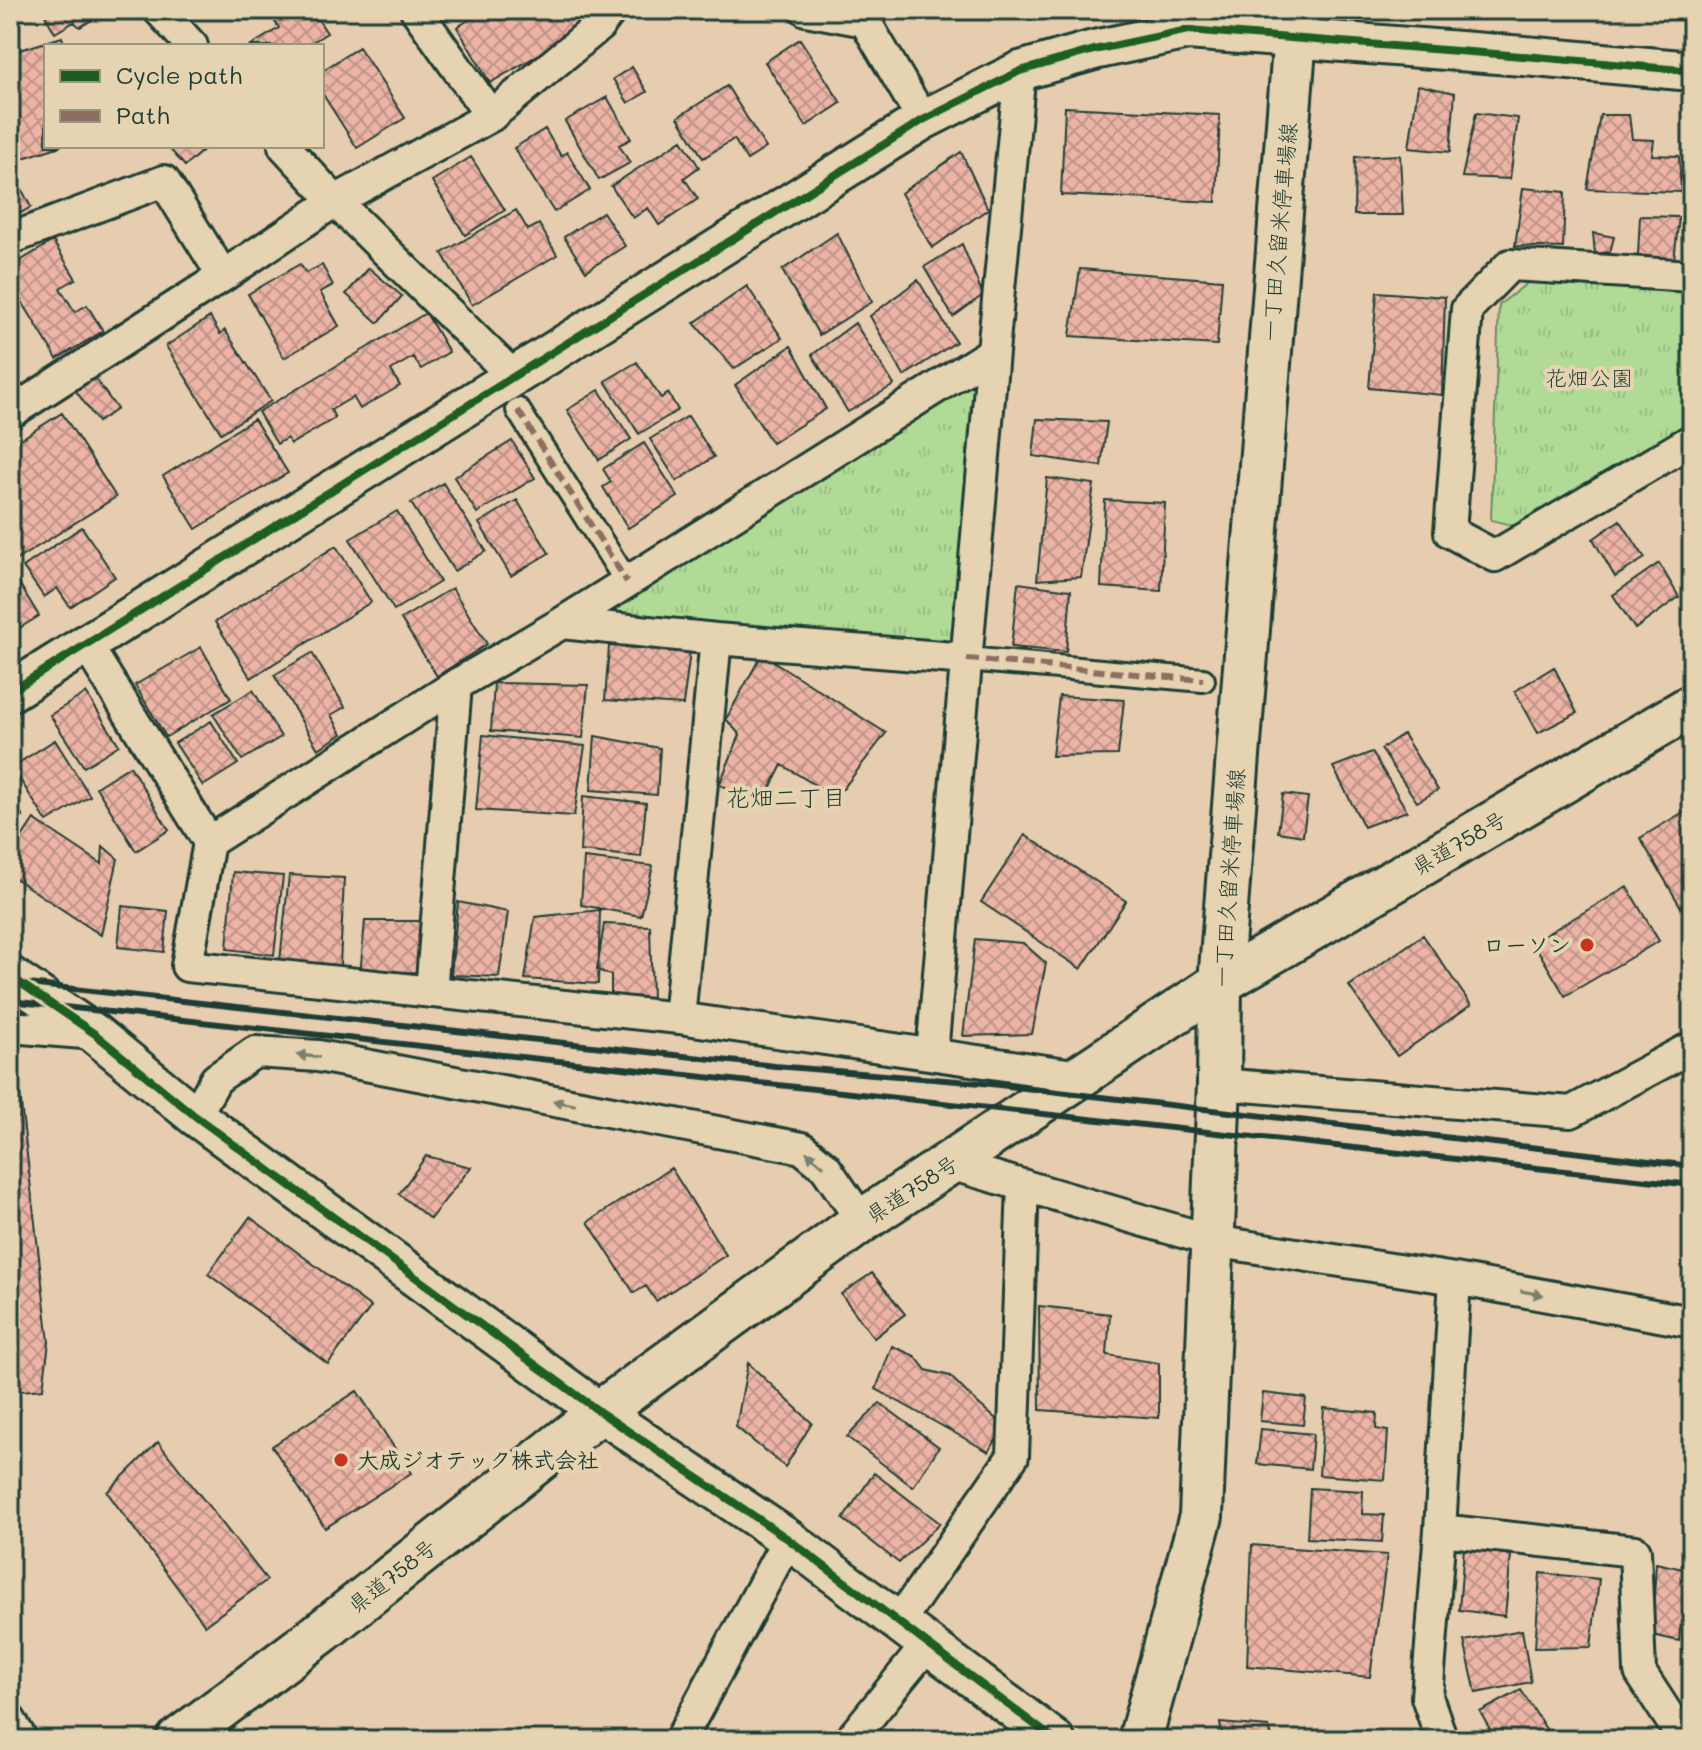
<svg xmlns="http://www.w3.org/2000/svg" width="1702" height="1750" font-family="Mali,'Klee One',sans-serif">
<defs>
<pattern id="park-tufts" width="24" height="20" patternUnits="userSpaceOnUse" patternTransform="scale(2)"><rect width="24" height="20" fill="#b1da96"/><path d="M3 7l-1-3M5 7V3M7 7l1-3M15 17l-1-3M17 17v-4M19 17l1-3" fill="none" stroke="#98bc82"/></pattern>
<pattern id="building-cross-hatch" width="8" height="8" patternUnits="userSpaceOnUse" patternTransform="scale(2)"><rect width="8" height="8" fill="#edb4a6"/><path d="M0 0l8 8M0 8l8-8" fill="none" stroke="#bf9488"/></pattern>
</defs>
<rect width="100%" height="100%" fill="#e7cdaf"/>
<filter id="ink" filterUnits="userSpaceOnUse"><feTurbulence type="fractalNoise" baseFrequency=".0125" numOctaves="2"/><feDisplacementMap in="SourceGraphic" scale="16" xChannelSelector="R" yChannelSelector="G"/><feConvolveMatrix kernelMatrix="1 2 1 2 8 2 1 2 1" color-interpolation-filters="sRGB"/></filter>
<g filter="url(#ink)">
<path fill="url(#park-tufts)" stroke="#688c65" stroke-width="2" d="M 1530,281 L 1692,292 L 1692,423 L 1520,527 L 1491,520 L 1499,305 Z
M 980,375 L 958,651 L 599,615 Z"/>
<path fill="url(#building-cross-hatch)" stroke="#1f3d34" stroke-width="2" d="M 42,10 L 109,10 L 80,27 L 74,22 L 55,33 Z
M 267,10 L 312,10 L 327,33 L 306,46 L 250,46 L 279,28 Z
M 486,10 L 570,10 L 581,30 L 490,83 L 457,27 Z
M 1061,10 L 1086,10 L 1063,17 Z
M 1398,10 L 1437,10 L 1436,15 Z
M 62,37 L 65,46 L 46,46 L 46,146 L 61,146 L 23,158 L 10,117 L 10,53 Z
M 800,39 L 841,103 L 806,126 L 765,62 Z
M 359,47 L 405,118 L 357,148 L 322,93 L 322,71 Z
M 632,67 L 647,92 L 628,103 L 613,79 Z
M 1418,85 L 1455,93 L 1450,152 L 1409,148 Z
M 727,86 L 766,148 L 747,160 L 734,139 L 703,158 L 678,117 Z
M 607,97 L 631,139 L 619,145 L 630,163 L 599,180 L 565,121 Z
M 1065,107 L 1220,115 L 1216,202 L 1061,195 Z
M 1476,113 L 1518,118 L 1510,179 L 1462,177 Z
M 1600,115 L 1629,115 L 1632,139 L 1654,140 L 1652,155 L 1679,156 L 1681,192 L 1587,189 Z
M 545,129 L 561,156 L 567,152 L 590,190 L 554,212 L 514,148 Z
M 682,140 L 699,167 L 684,178 L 698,199 L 659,225 L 648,208 L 633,218 L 611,186 Z
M 167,146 L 208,146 L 185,166 Z
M 961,152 L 988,209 L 932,248 L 901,193 Z
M 1400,155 L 1403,215 L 1354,215 L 1355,157 Z
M 471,157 L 505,210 L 465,235 L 432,181 Z
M 13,173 L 31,207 L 10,219 L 10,175 Z
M 1523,188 L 1565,192 L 1563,248 L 1515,246 Z
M 516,210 L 528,230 L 539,224 L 557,255 L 472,305 L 442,253 Z
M 603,212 L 625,246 L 586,271 L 564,237 Z
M 1640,216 L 1679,217 L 1674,260 L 1638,255 Z
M 837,233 L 872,302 L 819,335 L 782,270 Z
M 1593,233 L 1614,237 L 1610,252 L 1595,254 Z
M 53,241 L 76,279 L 60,288 L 75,312 L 87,305 L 103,331 L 57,359 L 10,282 L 10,267 Z
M 962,244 L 983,295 L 953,317 L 924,267 Z
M 300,264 L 306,273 L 322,265 L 333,285 L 320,292 L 339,326 L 284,358 L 248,294 Z
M 369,268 L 402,296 L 378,323 L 346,294 Z
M 1080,269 L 1222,280 L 1217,345 L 1070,336 Z
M 918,280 L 956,342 L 904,376 L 870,316 Z
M 747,286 L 782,338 L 734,369 L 694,323 Z
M 1377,292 L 1445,297 L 1442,395 L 1369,388 Z
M 426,313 L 449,352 L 421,369 L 413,357 L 391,370 L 400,386 L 360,409 L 353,397 L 331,410 L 335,418 L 291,444 L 287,438 L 277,444 L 258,412 Z
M 210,317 L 220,334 L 225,330 L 271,401 L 221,433 L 166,346 Z
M 855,323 L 894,385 L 848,412 L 812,355 Z
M 791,346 L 826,409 L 772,443 L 735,385 Z
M 637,362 L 661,398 L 668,393 L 678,410 L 639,434 L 605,381 Z
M 95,378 L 117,409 L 98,422 L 76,391 Z
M 599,390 L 631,439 L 599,460 L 567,410 Z
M 62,413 L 116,497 L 10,564 L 10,446 Z
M 688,416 L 714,457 L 677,481 L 650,439 Z
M 254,419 L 288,473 L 196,529 L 163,476 Z
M 1037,419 L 1107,422 L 1101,466 L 1033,456 Z
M 512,441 L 535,478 L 477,513 L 454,477 Z
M 644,443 L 678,497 L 628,528 L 603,487 L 611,482 L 603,469 Z
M 1047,478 L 1094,484 L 1081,577 L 1037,580 Z
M 443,483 L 486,551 L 454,571 L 411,503 Z
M 1692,486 L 1692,504 L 1685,492 Z
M 517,500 L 549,553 L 511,576 L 479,523 Z
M 1105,500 L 1165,503 L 1161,591 L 1101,587 Z
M 397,511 L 440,582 L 394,610 L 350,539 Z
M 1620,520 L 1645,558 L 1615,577 L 1593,539 Z
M 82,527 L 115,577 L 70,607 L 57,588 L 44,597 L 23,567 Z
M 336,546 L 371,602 L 251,678 L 215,622 Z
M 1659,563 L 1679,597 L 1635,629 L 1613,595 Z
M 14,575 L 39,616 L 10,634 L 10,577 Z
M 1018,583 L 1071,590 L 1066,652 L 1011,647 Z
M 452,588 L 487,644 L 437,676 L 401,619 Z
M 609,646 L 690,652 L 683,705 L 605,700 Z
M 201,647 L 231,699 L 166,737 L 135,685 Z
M 312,653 L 345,707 L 331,715 L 342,734 L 318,749 L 274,675 Z
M 762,654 L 886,733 L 843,789 L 825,791 L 782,765 L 764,800 L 719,785 L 740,735 L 726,719 Z
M 1554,667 L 1577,713 L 1538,733 L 1515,691 Z
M 494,683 L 588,685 L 583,738 L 491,731 Z
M 253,690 L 281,737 L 242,760 L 213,714 Z
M 86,693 L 119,745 L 84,767 L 50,715 Z
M 1059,696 L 1124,700 L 1118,755 L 1052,756 Z
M 211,721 L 238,764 L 203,786 L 175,743 Z
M 1403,734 L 1438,790 L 1417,802 L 1381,749 Z
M 483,735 L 585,746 L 574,816 L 476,810 Z
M 595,736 L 660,748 L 657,795 L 591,790 Z
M 55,740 L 90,796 L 47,822 L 12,767 Z
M 1372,752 L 1407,811 L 1364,827 L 1333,767 Z
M 130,766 L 169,830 L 136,851 L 96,787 Z
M 10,794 L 23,817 L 10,836 Z
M 1283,794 L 1308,797 L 1303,836 L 1278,832 Z
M 583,796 L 646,803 L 641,857 L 580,851 Z
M 1692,807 L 1692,909 L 1685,914 L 1640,838 Z
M 34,819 L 102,864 L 103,846 L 118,859 L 101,935 L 10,875 L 10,855 Z
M 1025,835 L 1126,901 L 1081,969 L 981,902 Z
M 584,858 L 653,866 L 641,916 L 581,905 Z
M 233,872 L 283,876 L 274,955 L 227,949 Z
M 289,875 L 344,878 L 340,966 L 280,961 Z
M 1627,887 L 1659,941 L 1565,996 L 1533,942 Z
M 458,902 L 508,912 L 499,977 L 451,975 Z
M 122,906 L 168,911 L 164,952 L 118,947 Z
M 600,910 L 598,984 L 525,979 L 535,917 Z
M 365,921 L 425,921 L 417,972 L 360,975 Z
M 604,924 L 650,926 L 652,998 L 611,1001 L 611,975 L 597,970 Z
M 1423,935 L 1471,1005 L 1397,1056 L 1349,986 Z
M 975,939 L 1023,943 L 1046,963 L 1032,1034 L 963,1036 Z
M 10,1086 L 19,1087 L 49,1342 L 43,1389 L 10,1392 Z
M 426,1156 L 471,1167 L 430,1219 L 399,1194 Z
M 671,1168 L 726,1255 L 656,1301 L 646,1286 L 634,1293 L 588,1222 Z
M 250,1217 L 371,1307 L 328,1364 L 208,1274 Z
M 872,1273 L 905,1314 L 874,1338 L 841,1294 Z
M 1039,1306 L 1110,1314 L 1107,1355 L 1159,1363 L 1159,1418 L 1040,1410 Z
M 892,1346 L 915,1356 L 926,1370 L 950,1376 L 972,1398 L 1004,1426 L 989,1452 L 876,1389 Z
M 748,1363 L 812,1423 L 785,1467 L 736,1427 Z
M 357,1391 L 411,1473 L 325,1528 L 272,1446 Z
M 1263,1393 L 1306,1398 L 1303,1425 L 1260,1421 Z
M 880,1403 L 939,1447 L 913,1487 L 847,1437 Z
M 1324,1408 L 1377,1413 L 1376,1429 L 1388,1431 L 1385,1480 L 1319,1475 Z
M 1261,1429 L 1313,1434 L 1310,1469 L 1257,1464 Z
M 158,1442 L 267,1580 L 205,1625 L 107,1492 Z
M 874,1473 L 940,1523 L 899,1563 L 843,1519 Z
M 1310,1488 L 1363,1491 L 1362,1514 L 1384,1515 L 1382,1542 L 1307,1538 Z
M 1252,1545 L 1387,1555 L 1370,1677 L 1247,1666 Z
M 1464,1548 L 1511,1555 L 1505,1616 L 1459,1610 Z
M 1656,1563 L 1692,1571 L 1692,1624 L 1681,1621 L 1679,1641 L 1652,1635 Z
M 1540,1573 L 1599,1579 L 1591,1647 L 1535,1648 Z
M 1522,1630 L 1531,1682 L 1476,1693 L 1464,1641 Z
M 1521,1690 L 1553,1740 L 1496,1740 L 1480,1712 Z
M 1220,1723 L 1269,1727 L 1273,1740 L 1223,1740 Z"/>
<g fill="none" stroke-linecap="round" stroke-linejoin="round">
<g stroke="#1f3d34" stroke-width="28">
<path id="pedestrian" d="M 518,410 L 627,582
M 967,659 L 1203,680"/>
</g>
<g stroke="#1f3d34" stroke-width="36">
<path id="minor" d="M 159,10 L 192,46
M 416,10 L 491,116
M 806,10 L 865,21 L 923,120
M 284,146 L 335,201 L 491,116 L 599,26 L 611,10
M 10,239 L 164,181 L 223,276
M 1692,276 L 1510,265 L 1467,309 L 1450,532 L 1495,556 L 1692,440
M 10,413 L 223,276 L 335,201 L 513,376
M 562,623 L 716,639 L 967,659
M 86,644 L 209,842 L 187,966 L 679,1018 L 1081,1076
M 209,842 L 456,685 L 562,623 L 993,352
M 431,992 L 456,685
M 679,1018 L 716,639
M 10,1027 L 95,1034
M 932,1054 L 993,352 L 1020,71
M 1219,1084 L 1571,1112 L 1692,1047
M 195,1116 L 216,1079 L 255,1052 L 318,1056 L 802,1148 L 825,1167 L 862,1221
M 950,1164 L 1213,1241 L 1455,1279 L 1692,1322
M 1440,1530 L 1635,1551 L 1640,1672 L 1684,1740
M 898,1623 L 1013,1456 L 1023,1185
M 10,1720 L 22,1740
M 680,1740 L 788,1539
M 850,1740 L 927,1645
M 1442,1740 L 1427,1697 L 1440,1530 L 1455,1279"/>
</g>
<g stroke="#1f3d34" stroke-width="44">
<path id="tertiary" d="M 10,692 L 923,120 L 1020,71 L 1094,50 L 1188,30 L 1536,57 L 1692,71
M 10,976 L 95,1034 L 195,1116 L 600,1412 L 788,1539 L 1055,1740"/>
</g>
<g stroke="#1f3d34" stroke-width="48">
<path id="secondary" d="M 178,1740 L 323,1631 L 600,1412 L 862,1221 L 1220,983 L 1692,706
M 1140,1740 L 1201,1516 L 1219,1084 L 1220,983 L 1297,10"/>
</g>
<use href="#pedestrian" stroke="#e6d3b1" stroke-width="22"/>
<use href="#minor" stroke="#e6d3b1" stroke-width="30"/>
<use href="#tertiary" stroke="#e6d3b1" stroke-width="38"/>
<use href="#secondary" stroke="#e6d3b1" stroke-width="42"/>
<path stroke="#1f3d34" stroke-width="6" d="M 10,982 L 775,1066 L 982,1083 L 1692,1166
M 10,1001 L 1692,1185"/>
<path stroke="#8d6e63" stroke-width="6" stroke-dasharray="12 6" stroke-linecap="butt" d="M 518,410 L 627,582
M 967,659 L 1203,680"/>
<g stroke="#e6d3b1" stroke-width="13">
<path id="cycleway" d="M 10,692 L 923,120 L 1020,71 L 1094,50 L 1188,30 L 1536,57 L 1692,71
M 10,976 L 95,1034 L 195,1116 L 600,1412 L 788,1539 L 1055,1740"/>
</g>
<use href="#cycleway" stroke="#1b5e20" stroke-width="8"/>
</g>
<defs><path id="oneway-solid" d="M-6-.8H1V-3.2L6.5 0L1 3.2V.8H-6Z" transform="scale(2)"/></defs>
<g fill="#79806c">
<use href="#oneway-solid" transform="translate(308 1056) rotate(-175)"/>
<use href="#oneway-solid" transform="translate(564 1103) rotate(-169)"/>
<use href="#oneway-solid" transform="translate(815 1159) rotate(-140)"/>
<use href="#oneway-solid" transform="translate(1532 1293) rotate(10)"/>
</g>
</g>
<g fill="#c8321e" stroke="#e6d3b1" stroke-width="3">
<circle cx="1587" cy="945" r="8"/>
<circle cx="341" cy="1460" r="8"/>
</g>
<g text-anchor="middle" stroke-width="8" stroke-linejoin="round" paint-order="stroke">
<g font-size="22" fill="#1f3d34" stroke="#e6d3b1">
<text transform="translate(1279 232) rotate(-85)" y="8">一丁田久留米停車場線</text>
<text transform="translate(1459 843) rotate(-30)" y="8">県道758号</text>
<text transform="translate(1229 878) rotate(-86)" y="8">一丁田久留米停車場線</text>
<text transform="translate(912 1189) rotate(-33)" y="8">県道758号</text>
<text transform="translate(392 1576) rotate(-38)" y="8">県道758号</text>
</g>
<g font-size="22" fill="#264539" stroke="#e6d3b1">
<text x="1589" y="386">花畑公園</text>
</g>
<g font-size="22" font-weight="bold" fill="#1f3d34" stroke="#e6d3b1" text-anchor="end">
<text x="1571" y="953">ローソン</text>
<text x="357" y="1468" text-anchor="start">大成ジオテック株式会社</text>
</g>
<g font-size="24" fill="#1f3d34" stroke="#e6d3b1">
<text x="786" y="806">花畑二丁目</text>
</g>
</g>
<rect width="1702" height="1750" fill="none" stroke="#e6d3b1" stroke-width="40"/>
<rect x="20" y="20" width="1662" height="1710" fill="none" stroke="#1f3d34" stroke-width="3" filter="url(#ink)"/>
<rect x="44" y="44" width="280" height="104" fill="#e6d3b1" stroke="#96977f" stroke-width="2"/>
<rect x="60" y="70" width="40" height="12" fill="#1b5e20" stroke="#96977f" stroke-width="2"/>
<text x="116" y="84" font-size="24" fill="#1f3d34">Cycle path</text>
<rect x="60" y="110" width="40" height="12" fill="#8d6e63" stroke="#96977f" stroke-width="2"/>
<text x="116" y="124" font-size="24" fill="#1f3d34">Path</text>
</svg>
